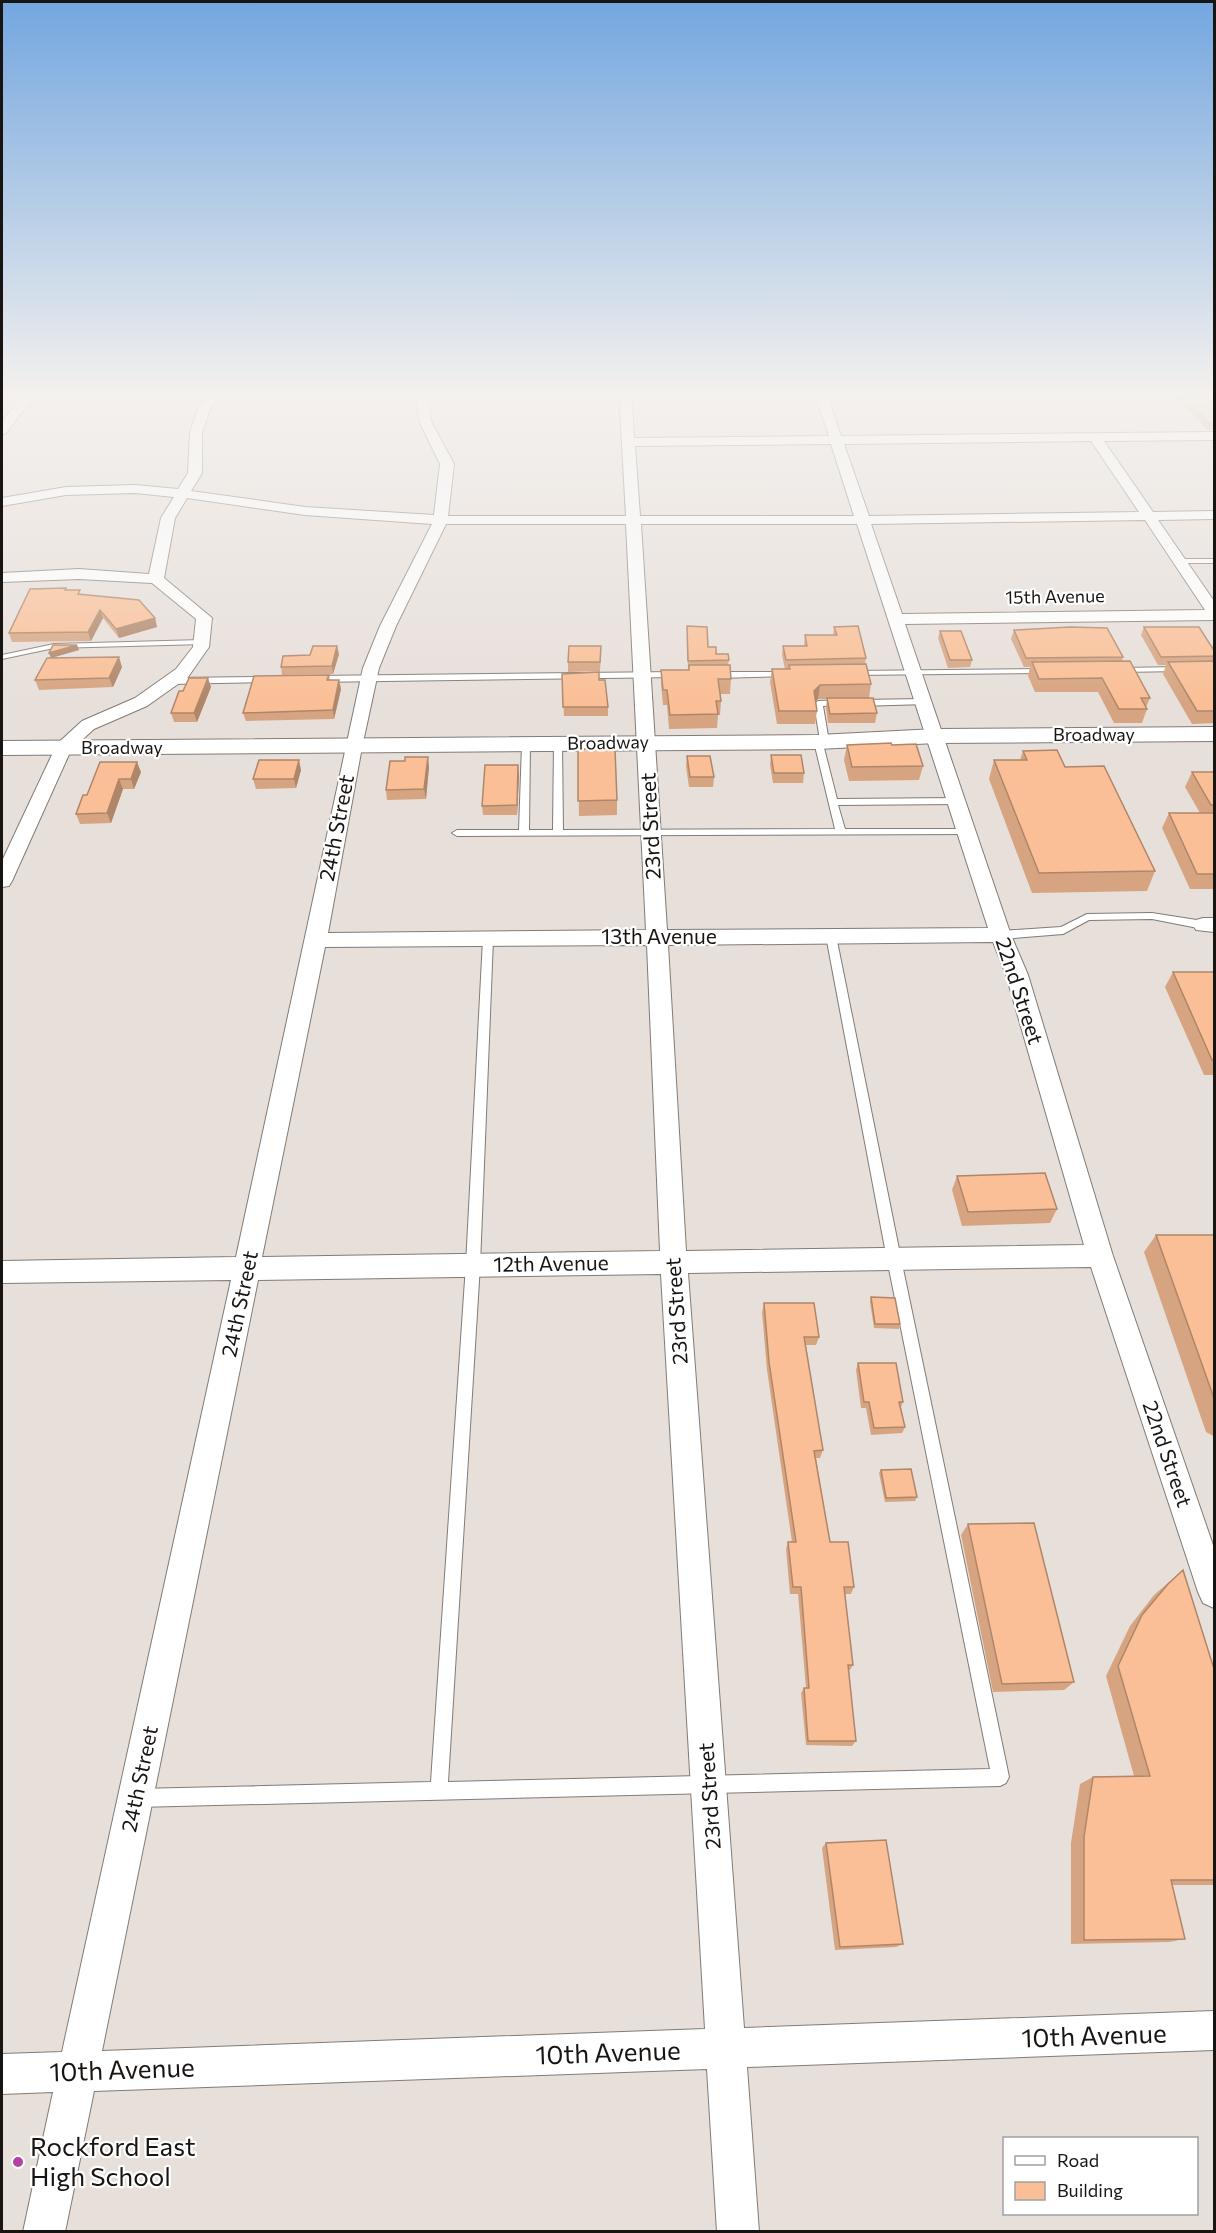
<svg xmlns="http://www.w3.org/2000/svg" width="1216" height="2233" font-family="Commissioner,sans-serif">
<rect width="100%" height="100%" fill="#e7dfda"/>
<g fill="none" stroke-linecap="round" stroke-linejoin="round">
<g stroke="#827b76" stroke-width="2">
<path id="service" d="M 1177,559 L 1214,559 L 1214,563 L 1177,563 Z
M 202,640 L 206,642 L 205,644 L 54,648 L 2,659 L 2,655 L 54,644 Z
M 1180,667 L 1183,667 L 1183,671 L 1120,672 L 1116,670 L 1120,668 Z
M 1045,669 L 1049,671 L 1048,673 L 853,675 L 849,673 L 853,671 Z
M 676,672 L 680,675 L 679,677 L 313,682 L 309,679 L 313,676 Z
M 787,672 L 790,672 L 790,676 L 715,678 L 711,675 L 715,672 Z
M 268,677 L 272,680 L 271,682 L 171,684 L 167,681 L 171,678 Z
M 924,699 L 928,702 L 927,704 L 859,706 L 855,703 L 859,700 Z
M 842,700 L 846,703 L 845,705 L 823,706 L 829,742 L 823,744 L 837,799 L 958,798 L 963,801 L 958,804 L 838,805 L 845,829 L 967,829 L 972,832 L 970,834 L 457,836 L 452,833 L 457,830 L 519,830 L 522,745 L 526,742 L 530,745 L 529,830 L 553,830 L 554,744 L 558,741 L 562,744 L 563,830 L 835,829 L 814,742 L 820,740 L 814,704 L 818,701 Z
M 1152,913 L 1203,921 L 1208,925 L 1203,929 L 1152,919 L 1089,920 L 1063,934 L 1001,939 L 996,935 L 1001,931 L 1061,927 L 1087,914 Z
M 831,932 L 836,936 L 901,1259 L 1009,1777 L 1006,1783 L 1000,1786 L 137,1807 L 131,1804 L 128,1798 L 131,1792 L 137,1789 L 431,1782 L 466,1265 L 483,939 L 488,935 L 493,939 L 480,1265 L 448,1782 L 990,1769 L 887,1259 L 826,936 Z"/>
</g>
<g stroke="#827b76" stroke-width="2">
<path id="minor" d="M 26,391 L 38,391 L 6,433 L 2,434 L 2,422 Z
M 212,391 L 224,391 L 211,407 L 202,432 L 202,473 L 191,491 L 305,507 L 434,515 L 440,464 L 419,421 L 416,391 L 428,391 L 431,421 L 454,464 L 448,516 L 626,516 L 619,391 L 631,391 L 634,438 L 829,436 L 814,391 L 826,391 L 841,436 L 1214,432 L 1214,440 L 1104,441 L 1153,512 L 1214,511 L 1214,519 L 1158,520 L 1214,601 L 1214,620 L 905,624 L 1011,935 L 1028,975 L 1113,1256 L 1214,1548 L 1214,1608 L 1203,1603 L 1198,1592 L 1091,1267 L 688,1273 L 744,2028 L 1214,2011 L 1214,2050 L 747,2067 L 759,2232 L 717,2232 L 707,2069 L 94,2091 L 65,2232 L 23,2232 L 53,2092 L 2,2094 L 2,2054 L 62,2052 L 231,1280 L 2,1283 L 2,1261 L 236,1257 L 363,668 L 380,626 L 432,524 L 305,515 L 187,498 L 175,518 L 164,578 L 212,618 L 209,647 L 188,677 L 147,706 L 94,729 L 71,750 L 12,881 L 9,886 L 2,887 L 2,861 L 57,744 L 82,721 L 135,698 L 176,669 L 193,647 L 196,619 L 152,583 L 79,579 L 2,582 L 2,573 L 79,569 L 149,574 L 161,518 L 174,497 L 135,493 L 66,495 L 2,506 L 2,498 L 66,487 L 135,485 L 178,489 L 188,473 L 190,432 L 199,406 ZM 1091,441 L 1139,512 L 869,516 L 844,444 ZM 831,444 L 854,516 L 640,516 L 635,446 ZM 1145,520 L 1205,610 L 902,614 L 871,524 ZM 446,524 L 626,524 L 646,930 L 328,933 L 362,747 L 379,668 L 396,626 ZM 641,524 L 857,524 L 988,928 L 667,930 ZM 993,942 L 1006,975 L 1084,1245 L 686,1251 L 668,945 ZM 647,945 L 660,1251 L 262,1257 L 325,947 ZM 661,1274 L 705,2029 L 102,2051 L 258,1280 Z
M 1203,918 L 1214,918 L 1214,932 L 1196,930 L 1193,925 L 1196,920 Z"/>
</g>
<g stroke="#827b76" stroke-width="3">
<path id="tertiary" d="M 1206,391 L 1214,391 L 1214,396 L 1209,395 Z"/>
</g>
<g stroke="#827b76" stroke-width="2">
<path id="secondary" d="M 1214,727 L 1214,741 L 936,743 L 818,749 L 2,755 L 2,741 L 818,735 L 936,729 Z"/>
</g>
<use href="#service" fill="#fff" fill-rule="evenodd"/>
<use href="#minor" fill="#fff" fill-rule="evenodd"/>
<use href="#tertiary" fill="#fff" fill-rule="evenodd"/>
<use href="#secondary" fill="#fff" fill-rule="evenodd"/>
</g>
<path fill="#d7a481" d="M 1178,391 L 1215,406 L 1215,430 L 1207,430 L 1176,397 Z
M 66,588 L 67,590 L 155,618 L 157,627 L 119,638 L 103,618 L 91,641 L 12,642 L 9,633 Z
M 687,626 L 716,654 L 729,660 L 728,665 L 731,679 L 730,694 L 720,694 L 721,701 L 720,715 L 718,715 L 717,728 L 669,729 L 667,705 L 663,705 L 661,684 L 661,670 L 688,670 Z
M 834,627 L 866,658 L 865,664 L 871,684 L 869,698 L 877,713 L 875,723 L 828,723 L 826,708 L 827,699 L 818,699 L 816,701 L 817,711 L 815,724 L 777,724 L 770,682 L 772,669 L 785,669 L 782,655 L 783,646 L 804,646 L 805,635 L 833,635 Z
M 1144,627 L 1215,652 L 1215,723 L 1192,724 L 1163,674 L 1166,665 L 1158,665 L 1141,635 Z
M 1014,630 L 1123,657 L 1122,661 L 1150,698 L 1146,707 L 1147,709 L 1142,723 L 1114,723 L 1098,692 L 1035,692 L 1028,676 L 1030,667 L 1024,667 L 1011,639 Z
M 940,631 L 972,660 L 970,667 L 948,668 L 938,638 Z
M 77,645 L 79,650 L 51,658 L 122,667 L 113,687 L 39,690 L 35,680 L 51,658 L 49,653 Z
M 339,654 L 333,674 L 282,675 L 281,667 L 310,655 Z
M 601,656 L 600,671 L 568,672 L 568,662 Z
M 599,672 L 599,680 L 608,707 L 608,716 L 564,716 L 562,674 Z
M 329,675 L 330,680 L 339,680 L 341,689 L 334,719 L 246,721 L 243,713 Z
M 211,687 L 197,722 L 174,722 L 171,713 L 183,691 Z
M 847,745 L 892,745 L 923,766 L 919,780 L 849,781 L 844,760 Z
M 578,749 L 617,800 L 617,815 L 579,816 Z
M 1023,751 L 1065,767 L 1155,871 L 1147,891 L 1032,893 L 989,779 L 994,760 L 1020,760 Z
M 771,755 L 804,773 L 803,783 L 773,783 L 770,765 Z
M 687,756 L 714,777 L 713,787 L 689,787 L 686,766 Z
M 100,762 L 141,772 L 134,789 L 123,789 L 111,823 L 80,824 L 76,814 L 87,795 Z
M 429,767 L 426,799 L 387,800 L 386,790 Z
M 301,770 L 296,788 L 256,789 L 253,779 Z
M 1192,772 L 1215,772 L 1215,889 L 1190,889 L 1162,828 L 1169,813 L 1200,813 L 1185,787 Z
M 519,775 L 517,815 L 483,815 L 482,806 Z
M 1173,972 L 1215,972 L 1215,1075 L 1204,1075 L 1165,987 Z
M 957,1176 L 1057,1209 L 1050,1223 L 962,1226 L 952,1190 Z
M 1156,1235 L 1215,1235 L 1215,1437 L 1206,1432 L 1144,1252 Z
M 871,1297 L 900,1324 L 899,1329 L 874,1328 L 870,1302 Z
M 764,1303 L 819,1337 L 816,1345 L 806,1345 L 823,1450 L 820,1458 L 816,1458 L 830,1542 L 854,1587 L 851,1594 L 845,1594 L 853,1665 L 850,1670 L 849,1670 L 856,1741 L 852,1746 L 806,1745 L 801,1693 L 804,1688 L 806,1688 L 798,1594 L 790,1594 L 786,1549 L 788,1542 L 792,1542 L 767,1370 L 762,1312 Z
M 858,1363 L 903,1402 L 901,1407 L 905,1427 L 902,1433 L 871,1435 L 866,1408 L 861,1408 L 856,1370 Z
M 881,1470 L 917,1497 L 915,1501 L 885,1502 L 879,1473 Z
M 968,1524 L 1074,1682 L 1064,1690 L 993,1692 L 961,1535 Z
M 1183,1570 L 1215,1672 L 1215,1885 L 1172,1885 L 1185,1939 L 1169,1942 L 1071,1944 L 1071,1843 L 1080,1784 L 1093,1777 L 1134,1776 L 1106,1676 L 1130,1626 L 1154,1595 Z
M 826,1843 L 903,1944 L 896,1947 L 835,1950 L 822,1848 Z"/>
<path fill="#af8669" d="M 100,610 L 103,618 L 91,641 L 88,632 Z
M 155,618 L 157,627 L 119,638 L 116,629 Z
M 77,645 L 79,650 L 51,658 L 49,653 Z
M 337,646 L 339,654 L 333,674 L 332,666 Z
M 119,657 L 122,667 L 113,687 L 109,678 Z
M 208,678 L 211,687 L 197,722 L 194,713 Z
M 339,680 L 341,689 L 334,719 L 333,710 Z
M 820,685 L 818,699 L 812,704 L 814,691 Z
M 428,757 L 429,767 L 426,799 L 424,789 Z
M 299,760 L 301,770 L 296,788 L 294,779 Z
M 137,762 L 141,772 L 134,789 L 131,779 Z
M 518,765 L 519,775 L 517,815 L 517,805 Z
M 119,779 L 123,789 L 111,823 L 107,813 Z"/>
<path fill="#fabf96" stroke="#af8669" stroke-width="1.5" d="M 1178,391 L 1202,391 L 1215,406 L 1215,424 L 1209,423 Z
M 66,588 L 65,590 L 80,590 L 78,594 L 139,600 L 155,618 L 116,629 L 100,610 L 88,632 L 9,633 L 30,589 Z
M 687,626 L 707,627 L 708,647 L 716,647 L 716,654 L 728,654 L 729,660 L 688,661 Z
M 858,626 L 866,658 L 786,660 L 783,646 L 807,646 L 805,635 L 837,635 L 834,627 Z
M 1070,627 L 1107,628 L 1123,657 L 1026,658 L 1014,630 Z
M 1144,627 L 1199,627 L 1215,652 L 1215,656 L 1161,657 Z
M 940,631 L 961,631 L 972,660 L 950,660 Z
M 53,645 L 77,645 L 49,653 Z
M 313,646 L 337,646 L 332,666 L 281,667 L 283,656 L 310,655 Z
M 569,646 L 601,646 L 600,662 L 568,662 Z
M 119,657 L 109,678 L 35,680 L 47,658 Z
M 1130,661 L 1150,698 L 1141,698 L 1147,709 L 1119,709 L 1102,678 L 1039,679 L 1032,662 Z
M 1215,661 L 1215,711 L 1197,711 L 1168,662 Z
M 866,664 L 871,684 L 820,685 L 814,691 L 817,711 L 779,711 L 772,669 L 790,669 L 789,665 Z
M 689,665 L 730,665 L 731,679 L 718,679 L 721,701 L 716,701 L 718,714 L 670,715 L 667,690 L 663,690 L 661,670 L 689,670 Z
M 599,672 L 599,680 L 605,680 L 608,707 L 563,707 L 562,674 Z
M 329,675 L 327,680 L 339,680 L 333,710 L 243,713 L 254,676 Z
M 189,678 L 208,678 L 194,713 L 171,713 L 179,691 L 183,691 Z
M 827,698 L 873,698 L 877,713 L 830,714 Z
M 891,743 L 892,745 L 916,744 L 923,766 L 852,767 L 847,745 Z
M 578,749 L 615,749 L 617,800 L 578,801 Z
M 1057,750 L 1065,767 L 1104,766 L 1155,871 L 1039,873 L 994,760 L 1027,760 L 1023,751 Z
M 771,755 L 801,755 L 804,773 L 774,773 Z
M 687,756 L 710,756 L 714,777 L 690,777 Z
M 405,757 L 428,757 L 424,789 L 386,790 L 390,761 L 405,761 Z
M 259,760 L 299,760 L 294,779 L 253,779 Z
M 100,762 L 137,762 L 131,779 L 119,779 L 107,813 L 76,814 L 83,795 L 87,795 Z
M 485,765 L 518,765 L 517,805 L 482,806 Z
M 1192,772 L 1215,772 L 1215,805 L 1211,805 Z
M 1169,813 L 1215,813 L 1215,874 L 1197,874 Z
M 1173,972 L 1215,972 L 1215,1060 L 1212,1060 Z
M 1045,1173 L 1057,1209 L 968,1212 L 957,1176 Z
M 1156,1235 L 1215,1235 L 1215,1401 Z
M 871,1297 L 895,1298 L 900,1324 L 875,1324 Z
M 764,1303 L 814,1303 L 819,1337 L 804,1337 L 823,1450 L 814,1451 L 830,1542 L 848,1542 L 854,1587 L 844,1587 L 853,1665 L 848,1665 L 856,1741 L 808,1741 L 804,1688 L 809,1688 L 801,1587 L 793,1587 L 788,1542 L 796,1542 L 769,1362 Z
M 858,1363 L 896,1363 L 903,1402 L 899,1402 L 905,1427 L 874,1428 L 869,1402 L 864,1402 Z
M 911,1469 L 917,1497 L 886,1498 L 881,1470 Z
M 1034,1523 L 1074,1682 L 1002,1684 L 968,1524 Z
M 1183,1570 L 1215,1672 L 1215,1880 L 1171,1880 L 1185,1939 L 1084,1940 L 1084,1837 L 1093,1777 L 1150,1776 L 1118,1666 L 1142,1615 L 1168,1584 Z
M 886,1840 L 903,1944 L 840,1947 L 826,1843 Z"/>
<linearGradient id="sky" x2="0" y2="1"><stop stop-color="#73a6df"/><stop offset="0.56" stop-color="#f4f1ee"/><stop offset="1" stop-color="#f4f1ee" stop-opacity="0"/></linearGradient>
<rect width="1216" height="703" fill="url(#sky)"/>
<circle fill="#b143a1" stroke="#fff" stroke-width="2" cx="18" cy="2162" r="6"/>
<g text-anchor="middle" stroke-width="4.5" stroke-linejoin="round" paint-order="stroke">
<g font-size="18" fill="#171412" stroke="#fff">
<text transform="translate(1055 597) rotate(-1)" y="6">15th Avenue</text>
<text x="1094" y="741">Broadway</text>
<text transform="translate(608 743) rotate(-1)" y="6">Broadway</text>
<text x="122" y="754">Broadway</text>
</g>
<g font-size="21" fill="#171412" stroke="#fff">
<text transform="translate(651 826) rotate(-93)" y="7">23rd Street</text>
<text transform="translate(337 828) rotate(-79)" y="7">24th Street</text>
<text x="659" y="944">13th Avenue</text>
<text transform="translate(1019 991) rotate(72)" y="7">22nd Street</text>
<text transform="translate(551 1264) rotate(-1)" y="7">12th Avenue</text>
<text transform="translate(240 1304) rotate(-78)" y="7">24th Street</text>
<text transform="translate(677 1311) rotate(-94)" y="7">23rd Street</text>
<text transform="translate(1167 1454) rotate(71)" y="7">22nd Street</text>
<text transform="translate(140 1779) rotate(-78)" y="7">24th Street</text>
<text transform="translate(710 1796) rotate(-94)" y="7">23rd Street</text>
</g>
<g font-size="26" fill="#171412" stroke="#fff">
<text transform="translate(1094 2036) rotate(-2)" y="9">10th Avenue</text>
<text transform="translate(608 2053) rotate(-2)" y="9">10th Avenue</text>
<text transform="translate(122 2070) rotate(-2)" y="9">10th Avenue</text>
</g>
<g font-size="26" fill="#171412" stroke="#fff" text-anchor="start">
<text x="30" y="2156">Rockford East<tspan x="30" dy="30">High School</tspan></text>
</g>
</g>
<rect width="1216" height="2233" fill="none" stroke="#171412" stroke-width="6"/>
<rect x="1003" y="2137" width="195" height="78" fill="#ffffff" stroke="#a2a1a0" stroke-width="1.5"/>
<rect x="1015" y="2156" width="30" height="9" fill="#ffffff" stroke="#a2a1a0" stroke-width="1.5"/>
<text x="1057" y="2167" font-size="18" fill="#171412">Road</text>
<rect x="1015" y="2182" width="30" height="18" fill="#fabf96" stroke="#a2a1a0" stroke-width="1.5"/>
<text x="1057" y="2197" font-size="18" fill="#171412">Building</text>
</svg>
